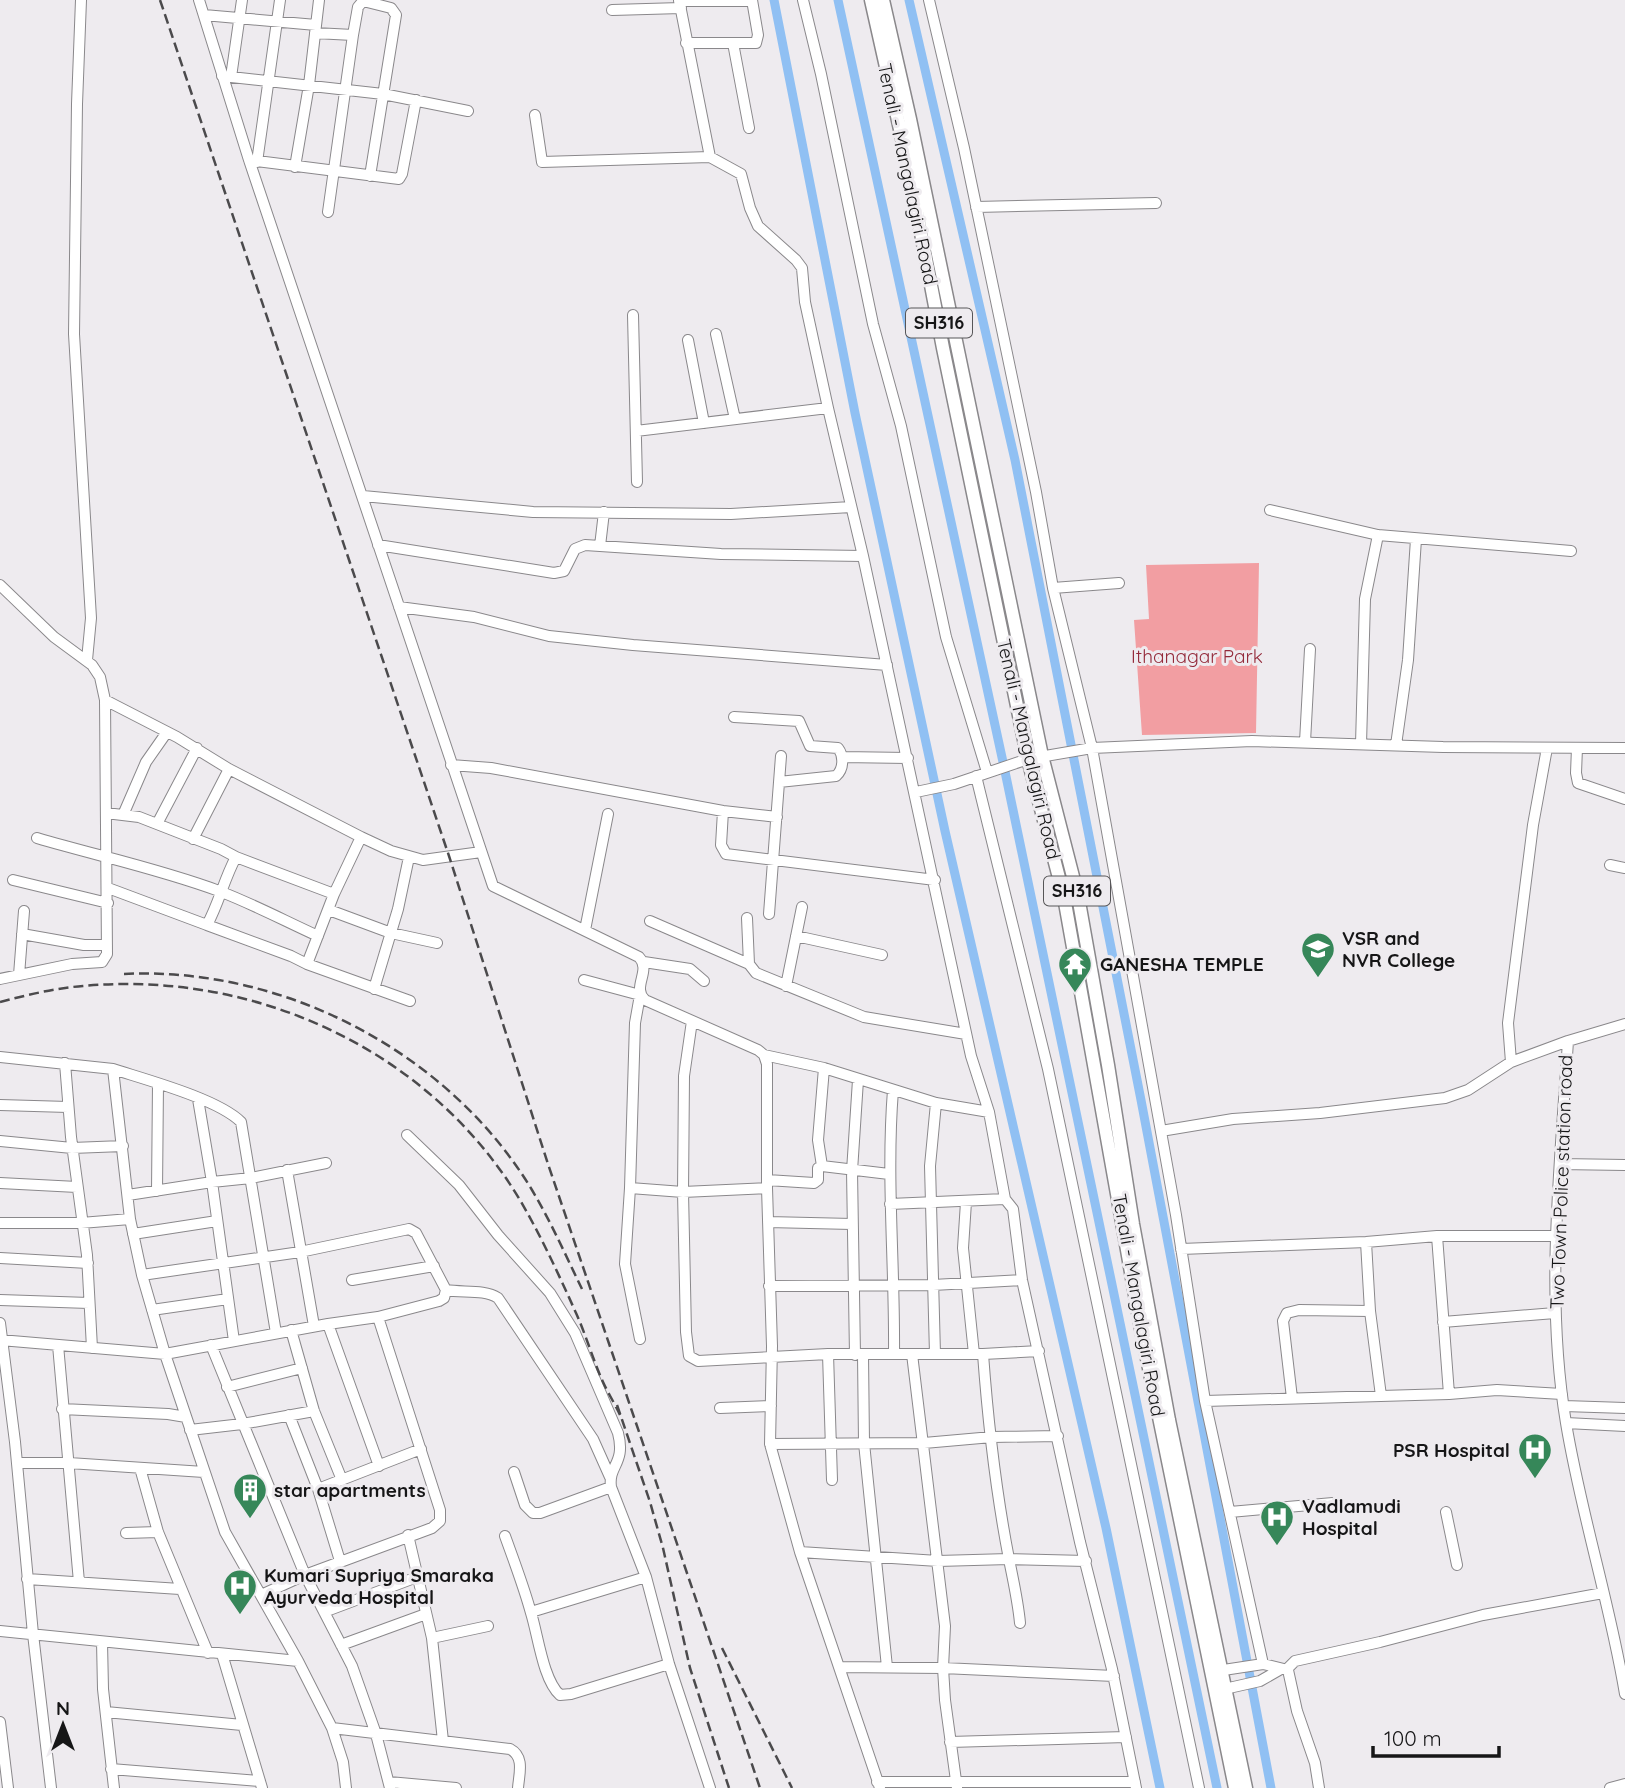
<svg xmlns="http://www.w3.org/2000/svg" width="1625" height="1788" font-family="Quicksand,sans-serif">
<rect width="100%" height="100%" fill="#eeebef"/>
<path fill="#f29ea2" d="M 1259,563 L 1256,733 L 1142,735 L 1134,620 L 1149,619 L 1146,565 Z"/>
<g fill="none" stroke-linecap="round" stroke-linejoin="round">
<path stroke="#90c0f3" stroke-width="9" d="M 774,0 L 855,413 L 945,831 L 1106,1528 L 1160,1788
M 838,0 L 1003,762 L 1217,1788
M 909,0 L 1015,460 L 1141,1100 L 1271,1788"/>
<g stroke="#8a888b" stroke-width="12">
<path id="minor" d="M 81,0 L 77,104 L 74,334 L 91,618 L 87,660
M 199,0 L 249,160 L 493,886 L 639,957 C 652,971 631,987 645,1000 L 758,1050 L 764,1055 L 767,1064 L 767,1188 L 772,1346 L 770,1444 L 800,1552 L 880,1788
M 679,0 L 710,157 L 741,174 L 750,208 L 758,226 L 796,260 L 802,268 L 805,302 L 828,408 L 863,556 L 971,1056 L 989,1112 L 1005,1199 L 1013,1209 L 1022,1280 L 1080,1542 L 1112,1669 L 1136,1788
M 803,0 L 821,74 L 873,324 L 901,426 L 946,637 L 987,772
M 929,0 L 964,148 L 1036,492 L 1053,588 L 1092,748 L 1176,1215 L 1205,1401 L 1263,1664
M 679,1 L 752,1
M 612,10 L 681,8
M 204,15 L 316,25
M 315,33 L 353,35
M 686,43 L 756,43 L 758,35 L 752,0
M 733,43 L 749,128
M 222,76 L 383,94 L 468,111
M 231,77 L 242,0
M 535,115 L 542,162 L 710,157
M 249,160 L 399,179 L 402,174 L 416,100
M 257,162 L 280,0
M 295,167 L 309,85 L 319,0
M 976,207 L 1156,203
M 328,212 L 353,35 L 358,7 L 363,1 L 391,8 L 396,15 L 370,176
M 633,315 L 637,482
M 716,334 L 735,419
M 688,340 L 704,423
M 636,431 L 828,408
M 363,496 L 533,512 L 731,514 L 851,507
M 1270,510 L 1378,535 L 1571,551
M 378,545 L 554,573 L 564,571 L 575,549 L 585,545 L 721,554 L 863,556
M 600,546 L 604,512
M 0,585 L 54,637 L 92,665 L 100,677 L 105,700 L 107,954 L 102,962 L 72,964 L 0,979
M 1053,588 L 1119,583
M 399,607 L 474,617 L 549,636 L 633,645 L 887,665
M 105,700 L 177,737 L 229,769 L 361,837
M 734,717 L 799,721 L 810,746 L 838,748 C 844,756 844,769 836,776 L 779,782
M 1305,742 L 1310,649
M 1361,744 L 1365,599 L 1378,535
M 1396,745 L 1408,660 L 1416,539
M 1577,748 L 1576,773 L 1578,783 L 1625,799
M 842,757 L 908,758
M 451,765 L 491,768 L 723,811 L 777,817
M 976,776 L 1048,1069 L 1199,1788
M 916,792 L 954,784 L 1028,759 L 1092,748 L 1252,741 L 1443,747 L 1625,748
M 723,811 L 721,845 L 726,854 L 935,880
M 106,813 L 139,817 L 221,849 L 236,857 L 334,894 L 361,837 L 391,851 L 423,860 L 481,852
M 123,815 L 146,762 L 167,732
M 157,824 L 197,748
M 37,838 C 98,856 160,869 219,891 C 253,904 285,921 318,936
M 193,839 L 229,769
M 236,857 C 224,879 219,903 207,925 L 291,956 L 307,964 L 334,894
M 1610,865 L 1625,868
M 13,880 L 108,903
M 108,888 L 207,925
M 329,910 L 391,933 L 437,943
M 769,914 L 781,756
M 747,918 L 749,964 L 756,973 L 864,1017 L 966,1034
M 650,921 L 749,964
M 585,930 L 608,814
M 22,934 L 84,945 L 107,945
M 796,936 L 882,955
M 644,962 L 690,969 L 704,981
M 307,964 L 410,1001
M 19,975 L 24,911
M 584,980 L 640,995 L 635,1023 L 630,1188 L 625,1264 L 640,1339
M 786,986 L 802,907
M 374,989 L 398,909 L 409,857
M 692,1021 L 684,1076 L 683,1192 L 686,1332 L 689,1356 L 698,1361 L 828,1354 L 983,1354 L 1039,1351
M 1568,1041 C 1560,1168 1545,1297 1566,1423 C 1581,1514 1610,1603 1625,1694
M 764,1055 L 824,1068 L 936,1103 L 989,1112
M 0,1057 L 113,1069 L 130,1219 L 142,1275 L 165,1354 L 225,1532 L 298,1661 L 332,1728 L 343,1762 L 346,1788
M 1511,1062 L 1508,1023 L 1533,825 L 1547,748
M 65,1063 L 71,1137 L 87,1255 L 92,1348
M 113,1069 C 147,1080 218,1099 241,1122 L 276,1333
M 893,1090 C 886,1178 895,1266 894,1354
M 198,1099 L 212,1182 L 234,1341
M 0,1105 L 68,1107
M 1161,1131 L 1233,1119 L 1320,1113 L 1445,1098 L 1468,1090 L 1511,1062 L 1568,1041 L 1625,1024
M 407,1135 L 459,1185 L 498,1235 L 550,1293 L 575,1333 L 618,1433 C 626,1464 608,1465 611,1487
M 0,1141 L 72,1148 L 123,1146
M 1560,1164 L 1625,1165
M 822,1166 L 818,1140 L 824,1068
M 287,1170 L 314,1326
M 767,1180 L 814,1183 L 818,1180 L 818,1168 L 822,1166 L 889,1174
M 0,1183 L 77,1187
M 630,1188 L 683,1192 L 767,1188
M 157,1191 L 158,1084
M 128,1195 L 212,1182 L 251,1178 L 326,1163
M 966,1202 L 963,1248 L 974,1354
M 890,1204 L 1005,1199
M 768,1222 L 852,1224
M 0,1223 L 81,1223 L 130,1219
M 133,1234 L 217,1221
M 1437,1236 L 1449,1394
M 1366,1242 L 1370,1311 L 1381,1396
M 1181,1249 L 1366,1242 L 1437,1236 L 1556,1236
M 0,1258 L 88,1263
M 352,1280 L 434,1266
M 769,1286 L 933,1285 L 1022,1280
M 446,1290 C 463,1293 484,1289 498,1298 L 593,1439 L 610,1477
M 0,1300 L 89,1303
M 152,1310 L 228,1299
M 1443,1322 L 1555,1313
M 0,1323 L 15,1442 L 33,1634 L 51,1788
M 328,1324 L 379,1466
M 291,1330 L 314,1411 L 342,1480
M 0,1340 L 165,1354 L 328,1324 L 378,1317 L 439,1301 L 444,1298 L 446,1290 L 416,1233 L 409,1229 L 300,1252 L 142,1275
M 58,1345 L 79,1582
M 211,1345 L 305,1575 L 352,1666 L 376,1734 L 390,1788
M 828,1354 L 832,1480
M 912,1354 L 945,1626 L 943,1668 L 945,1700 L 957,1788
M 935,1354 L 930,1166 L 936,1103
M 983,1354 C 988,1422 996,1492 1009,1559 C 1013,1580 1018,1601 1020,1623
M 855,1355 L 852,1171 L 858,1080
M 863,1355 L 864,1443 L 887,1667
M 227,1387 L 302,1368
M 1292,1398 L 1283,1321 L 1287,1313 L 1299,1310 L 1370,1311
M 1205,1401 L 1449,1394 L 1497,1390 L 1562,1394
M 1564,1406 L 1625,1408
M 720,1408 L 771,1406
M 62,1409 L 168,1414 L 186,1417
M 289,1415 L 318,1489 L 340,1561
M 1566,1423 L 1625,1426
M 190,1430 L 242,1424 L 314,1411
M 770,1444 L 924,1443 L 992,1437 L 1058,1436
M 17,1463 L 69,1463 L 204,1472
M 140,1468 L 158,1532 L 208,1653
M 514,1472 L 525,1505 L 533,1513 L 540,1513 L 611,1487 L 646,1577 L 669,1664 L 710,1788
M 318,1489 L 421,1449
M 1230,1512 L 1333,1503
M 1446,1512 L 1457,1565
M 126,1533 L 158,1532
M 408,1535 L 432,1638 L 443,1741
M 505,1536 C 514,1561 524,1587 531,1613 C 538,1635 543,1680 560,1695 L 571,1694 L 669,1664
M 800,1552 L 938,1561 L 1009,1559 L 1086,1561
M 27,1579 L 180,1589
M 261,1595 L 305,1575 L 432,1528 L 440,1521 L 440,1510 L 378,1317
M 324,1612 L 417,1577
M 531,1612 L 646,1577
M 0,1631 L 298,1661
M 432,1638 L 488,1626
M 102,1642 L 103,1689 L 114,1788
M 341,1645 L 426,1614
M 222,1654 L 262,1788
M 839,1667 L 943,1668 L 1114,1676
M 1287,1669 L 1295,1661 L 1380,1642 L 1483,1615 L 1603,1593
M 1217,1671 L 1263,1664 L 1288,1670 L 1297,1711 L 1315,1763 L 1319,1788
M 1220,1690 L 1260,1681 L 1281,1669
M 106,1712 L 242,1725
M 0,1722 L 8,1788
M 332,1728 L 510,1749 C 525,1757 519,1774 518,1788
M 950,1742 L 1126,1737
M 111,1769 L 260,1781
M 389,1782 L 456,1788
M 877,1782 L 1135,1782
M 1610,1788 L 1625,1784"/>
</g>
<g stroke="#8a888b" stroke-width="15">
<path id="major" d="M 871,0 L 908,165 L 943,348 L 1028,759 L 1064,897 L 1142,1334 L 1235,1788
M 883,0 L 910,119 L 1042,756 L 1078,896 L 1108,1065 L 1133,1224 L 1169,1420 L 1246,1788"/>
</g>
<use href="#minor" stroke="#fff" stroke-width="10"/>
<use href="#major" stroke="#fff" stroke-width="12"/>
<path stroke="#4b4a4c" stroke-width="2.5" stroke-dasharray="10 5" stroke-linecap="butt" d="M 160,0 L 449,856 L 548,1164 L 760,1788
M 124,974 C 283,966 449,1052 532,1190 C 551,1222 566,1256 582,1289
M 0,1002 C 27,995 55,988 83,986 C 255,970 430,1050 520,1200 C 541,1236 559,1275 576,1313 C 586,1335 593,1360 603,1382 C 608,1393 615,1404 620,1415
M 617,1405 L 650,1502 L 663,1548 L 690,1668 L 729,1788
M 722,1648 L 792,1788"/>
</g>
<defs>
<g id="university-pin" transform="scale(1.75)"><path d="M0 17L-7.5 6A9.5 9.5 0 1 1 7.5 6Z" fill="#368759" stroke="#eeebef"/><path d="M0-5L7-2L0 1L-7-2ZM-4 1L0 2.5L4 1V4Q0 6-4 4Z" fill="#fff"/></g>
<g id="temple-pin" transform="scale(1.75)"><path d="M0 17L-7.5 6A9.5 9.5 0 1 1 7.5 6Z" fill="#368759" stroke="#eeebef"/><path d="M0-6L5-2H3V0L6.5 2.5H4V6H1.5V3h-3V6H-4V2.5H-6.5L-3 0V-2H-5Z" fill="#fff"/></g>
<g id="hospital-pin" transform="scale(1.75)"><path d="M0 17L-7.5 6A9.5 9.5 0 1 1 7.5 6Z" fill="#368759" stroke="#eeebef"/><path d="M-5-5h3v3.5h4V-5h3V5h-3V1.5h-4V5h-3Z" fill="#fff"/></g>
<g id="building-pin" transform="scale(1.75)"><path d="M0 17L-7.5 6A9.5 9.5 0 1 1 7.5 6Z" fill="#368759" stroke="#eeebef"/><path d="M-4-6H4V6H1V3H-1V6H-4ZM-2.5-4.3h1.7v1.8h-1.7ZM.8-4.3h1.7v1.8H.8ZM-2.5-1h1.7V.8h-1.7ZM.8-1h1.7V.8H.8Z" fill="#fff"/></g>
</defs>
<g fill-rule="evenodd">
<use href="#university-pin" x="1318" y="949"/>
<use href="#temple-pin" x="1075" y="964"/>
<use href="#hospital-pin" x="1535" y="1450"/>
<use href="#building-pin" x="250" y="1490"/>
<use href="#hospital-pin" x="1277" y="1517"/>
<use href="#hospital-pin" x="240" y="1586"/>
</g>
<g text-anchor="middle" stroke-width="6" stroke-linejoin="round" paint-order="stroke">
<g fill="#eeebef" stroke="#575658" stroke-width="2">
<rect x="906" y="308.5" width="66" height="29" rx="5"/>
<rect x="1044" y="876.5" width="66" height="29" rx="5"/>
</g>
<g font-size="18" font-weight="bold" fill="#161617">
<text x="939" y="329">SH316</text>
<text x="1077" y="897">SH316</text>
</g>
<g font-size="19" fill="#161617" stroke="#eeebef">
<text transform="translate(908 174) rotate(78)" y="7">Tenali - Mangalagiri Road</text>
<text transform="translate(1029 749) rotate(77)" y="7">Tenali - Mangalagiri Road</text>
<text transform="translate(1561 1182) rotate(-88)" y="7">Two Town Police station road</text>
<text transform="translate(1139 1305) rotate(80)" y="7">Tenali - Mangalagiri Road</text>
</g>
<g font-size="19" fill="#942a3a" stroke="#eeebef">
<text x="1197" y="663">Ithanagar Park</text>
</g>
<g font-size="19" font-weight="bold" fill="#161617" stroke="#eeebef" text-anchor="start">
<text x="1342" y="945">VSR and<tspan x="1342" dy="22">NVR College</tspan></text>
<text x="1100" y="971">GANESHA TEMPLE</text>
<text x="1510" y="1457" text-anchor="end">PSR Hospital</text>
<text x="274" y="1497">star apartments</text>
<text x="1302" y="1513">Vadlamudi<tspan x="1302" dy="22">Hospital</tspan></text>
<text x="264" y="1582">Kumari Supriya Smaraka<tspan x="264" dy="22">Ayurveda Hospital</tspan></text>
</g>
</g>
<g transform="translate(63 1725)" stroke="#eeebef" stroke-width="5" paint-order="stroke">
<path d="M0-5L12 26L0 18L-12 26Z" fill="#161617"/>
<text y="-10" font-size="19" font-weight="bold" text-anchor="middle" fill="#161617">N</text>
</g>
<path d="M1373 1746v10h126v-10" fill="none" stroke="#161617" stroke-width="3.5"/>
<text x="1384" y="1746" font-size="21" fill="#161617" stroke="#eeebef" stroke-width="5" paint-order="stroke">100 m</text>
</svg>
